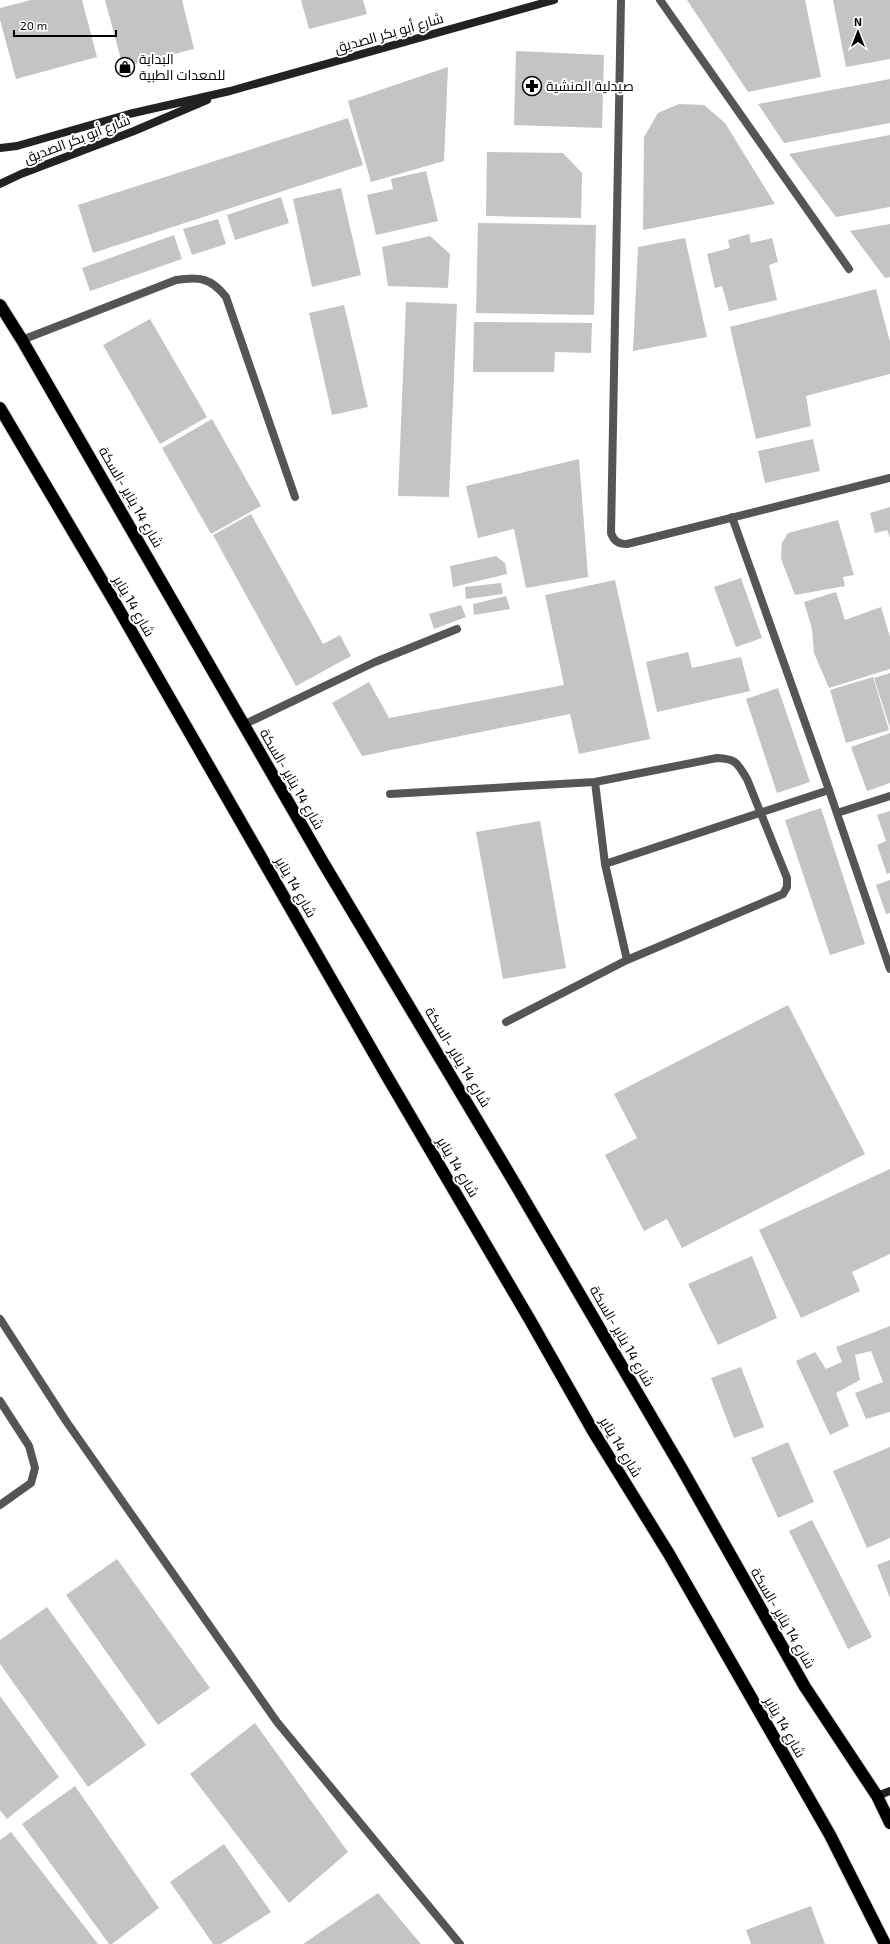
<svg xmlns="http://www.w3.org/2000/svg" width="890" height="1944" font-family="'Exo 2',Cairo,sans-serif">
<rect width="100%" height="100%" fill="#fff"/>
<path fill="#c4c4c4" d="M 31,0 L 82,0 L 97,57 L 16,79 L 0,20 L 0,8 Z
M 105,0 L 182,0 L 194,49 L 123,67 Z
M 301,0 L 363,0 L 367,14 L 309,29 Z
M 687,0 L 805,0 L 821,77 L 748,92 Z
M 833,0 L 890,0 L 890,59 L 846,67 Z
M 516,51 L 604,55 L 602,128 L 514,125 Z
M 448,67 L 444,161 L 371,182 L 348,101 Z
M 890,79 L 890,123 L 784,143 L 758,104 Z
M 679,104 L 704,105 L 725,123 L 775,204 L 643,230 L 644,137 L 658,113 Z
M 348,118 L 363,165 L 93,253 L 78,205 Z
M 890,135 L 890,207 L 836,217 L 789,154 Z
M 487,152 L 563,153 L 582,173 L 581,218 L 486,216 Z
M 426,171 L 438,221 L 376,235 L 367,195 L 393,189 L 391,179 Z
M 341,188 L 361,275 L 312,287 L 293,199 Z
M 281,197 L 289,223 L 235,240 L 227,215 Z
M 218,219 L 226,244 L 192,255 L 183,229 Z
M 478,223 L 596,225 L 594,315 L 476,313 Z
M 890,224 L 890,277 L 885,278 L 850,231 Z
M 749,234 L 751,243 L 772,238 L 778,262 L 769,265 L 777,300 L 729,311 L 722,286 L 715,288 L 707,254 L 730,248 L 728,240 Z
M 174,235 L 182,259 L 90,291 L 82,268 Z
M 430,236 L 450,254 L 448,288 L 388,286 L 382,247 Z
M 685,238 L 707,337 L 633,351 L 638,247 Z
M 876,289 L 890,342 L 890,374 L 806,396 L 811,426 L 756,439 L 730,327 Z
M 406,302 L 457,304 L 449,497 L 398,496 Z
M 344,305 L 368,407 L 332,415 L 309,313 Z
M 150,319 L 207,417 L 160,444 L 103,345 Z
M 474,322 L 592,323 L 591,353 L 555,352 L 554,372 L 473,372 Z
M 212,419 L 261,506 L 211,534 L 162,448 Z
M 813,439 L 820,471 L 765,483 L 758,451 Z
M 579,459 L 588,577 L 526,588 L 514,529 L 478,538 L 466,486 Z
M 890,507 L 890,538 L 887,530 L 875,533 L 870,513 Z
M 251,514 L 323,644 L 340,635 L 351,656 L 296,686 L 213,535 Z
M 838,520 L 854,575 L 843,577 L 845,586 L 795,595 L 781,559 L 782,543 L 788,533 Z
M 496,556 L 505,563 L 507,574 L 453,587 L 450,566 Z
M 741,578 L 762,638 L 736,647 L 714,587 Z
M 615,580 L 650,739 L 579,754 L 570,714 L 362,756 L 332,703 L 369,682 L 389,718 L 564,685 L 545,595 Z
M 501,583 L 503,594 L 466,599 L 465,587 Z
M 836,592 L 845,620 L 881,607 L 890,637 L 890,669 L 829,688 L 814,653 L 812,629 L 804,602 Z
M 506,596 L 510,609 L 474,615 L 473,604 Z
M 461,605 L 466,617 L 434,629 L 429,614 Z
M 688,652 L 692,668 L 741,657 L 750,691 L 657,712 L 646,662 Z
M 890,673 L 890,728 L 874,678 Z
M 873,677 L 889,730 L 846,743 L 830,690 Z
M 778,688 L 810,782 L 777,793 L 746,699 Z
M 890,733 L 890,783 L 867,791 L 851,747 Z
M 821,808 L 865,944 L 830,955 L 785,820 Z
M 890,811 L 890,873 L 887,874 L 877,845 L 886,841 L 877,815 Z
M 540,821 L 566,968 L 503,979 L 476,832 Z
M 890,880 L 890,913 L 886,914 L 876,885 Z
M 788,1005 L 865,1154 L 682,1248 L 667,1219 L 644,1231 L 605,1155 L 637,1138 L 614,1094 Z
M 890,1169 L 890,1254 L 852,1272 L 860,1291 L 801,1318 L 759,1230 Z
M 752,1256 L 777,1318 L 718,1345 L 688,1284 Z
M 890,1326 L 890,1412 L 866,1419 L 855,1393 L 883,1382 L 871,1351 L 855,1355 L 860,1380 L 836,1393 L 849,1426 L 830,1435 L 796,1361 L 815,1352 L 826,1369 L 842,1362 L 836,1347 Z
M 741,1367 L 764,1427 L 734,1438 L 711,1378 Z
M 788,1442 L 814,1502 L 778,1518 L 751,1458 Z
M 890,1447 L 890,1538 L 867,1548 L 833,1471 Z
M 812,1520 L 872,1637 L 848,1649 L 789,1531 Z
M 117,1559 L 210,1688 L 158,1725 L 66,1595 Z
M 890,1560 L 890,1598 L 877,1565 Z
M 47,1607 L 146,1745 L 88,1787 L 0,1664 L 0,1640 Z
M 0,1696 L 59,1777 L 7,1819 L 0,1810 Z
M 255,1723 L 348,1852 L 289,1903 L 190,1774 Z
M 75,1786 L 159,1908 L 112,1944 L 109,1944 L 22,1824 Z
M 11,1832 L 98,1944 L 0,1944 L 0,1840 Z
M 224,1844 L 271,1912 L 221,1944 L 213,1944 L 170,1882 Z
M 378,1893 L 421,1944 L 303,1944 Z
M 811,1906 L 825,1944 L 751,1944 L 746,1930 Z"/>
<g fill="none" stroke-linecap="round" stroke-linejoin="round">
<g stroke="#dbdbdb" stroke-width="14">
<path id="highway" d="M 0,305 L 22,340 L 324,864 L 514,1182 L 682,1469 L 805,1687 L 877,1796 L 890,1823
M 0,408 L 114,601 L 388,1078 L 530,1320 L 593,1431 L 669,1554 L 830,1835 L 885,1944"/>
</g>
<path stroke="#555" stroke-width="8" d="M 22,340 L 176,280 C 199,276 211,278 226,297 L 295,497
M 243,725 L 375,662 L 457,629
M 717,758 C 737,759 737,763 747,779 L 787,878 L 787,887 L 783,894 L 627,960 L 605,864 L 595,782 Z
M 390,794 L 595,782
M 605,864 L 829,790
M 506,1022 L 627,960
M 0,1319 L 66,1421 L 277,1722 L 460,1944
M 0,1401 L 29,1446 L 35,1468 L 31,1483 L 0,1505"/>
<path stroke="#555" stroke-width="8" d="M 621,0 L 611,533 C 614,541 618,544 627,544 L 890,478
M 660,0 L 849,269
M 732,517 L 829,790 L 890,969
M 837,813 L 890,796"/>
<path stroke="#222" stroke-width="8" d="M 0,148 L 17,146 L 129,114 L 230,91 L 554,0
M 0,184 L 21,174 L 134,131 L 207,100
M 877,1796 L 890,1791"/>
<use href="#highway" stroke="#000" stroke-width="12"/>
</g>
<defs>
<g id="shop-ring" transform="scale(1)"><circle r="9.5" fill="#fff" stroke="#000" stroke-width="1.5"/><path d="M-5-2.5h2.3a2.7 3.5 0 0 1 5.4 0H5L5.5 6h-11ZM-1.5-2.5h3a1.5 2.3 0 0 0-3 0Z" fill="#000"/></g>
<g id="pharmacy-ring" transform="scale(1)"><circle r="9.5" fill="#fff" stroke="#000" stroke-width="1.5"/><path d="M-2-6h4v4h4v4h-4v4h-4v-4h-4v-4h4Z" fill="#000"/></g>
</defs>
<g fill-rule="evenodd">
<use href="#shop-ring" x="125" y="67"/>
<use href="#pharmacy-ring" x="532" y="86"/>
</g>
<g text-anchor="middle" stroke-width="4" stroke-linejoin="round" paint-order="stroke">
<g font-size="14" fill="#000" stroke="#fff">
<text transform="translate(389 33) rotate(-16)" y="5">شارع أبو بكر الصديق</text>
<text transform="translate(77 139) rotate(-21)" y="5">شارع أبو بكر الصديق</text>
<text transform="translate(131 497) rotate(60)" y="5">شارع 14 يناير -السكة</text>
<text transform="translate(134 606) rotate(60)" y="5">شارع 14 يناير</text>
<text transform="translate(292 779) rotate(60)" y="5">شارع 14 يناير -السكة</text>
<text transform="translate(296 887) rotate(60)" y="5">شارع 14 يناير</text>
<text transform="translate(458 1057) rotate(59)" y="5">شارع 14 يناير -السكة</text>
<text transform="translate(458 1167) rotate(59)" y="5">شارع 14 يناير</text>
<text transform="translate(622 1336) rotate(60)" y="5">شارع 14 يناير -السكة</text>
<text transform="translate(621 1447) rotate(59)" y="5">شارع 14 يناير</text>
<text transform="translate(783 1618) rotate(60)" y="5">شارع 14 يناير -السكة</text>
<text transform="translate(785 1727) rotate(60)" y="5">شارع 14 يناير</text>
</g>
<g font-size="14" fill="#000" stroke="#fff" text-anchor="start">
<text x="139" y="64">البداية<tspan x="139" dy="16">للمعدات الطبية</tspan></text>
<text x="546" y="91">صيدلية المنشية</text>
</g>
</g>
<g transform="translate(858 32)" stroke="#ffffff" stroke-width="3" paint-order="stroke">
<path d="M0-3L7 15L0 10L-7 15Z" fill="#000000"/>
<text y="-6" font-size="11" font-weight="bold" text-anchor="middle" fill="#000000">N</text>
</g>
<path d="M14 30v6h102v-6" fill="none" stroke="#000000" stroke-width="2"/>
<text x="20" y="30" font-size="12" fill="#000000" stroke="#ffffff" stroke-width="3" paint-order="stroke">20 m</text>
</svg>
